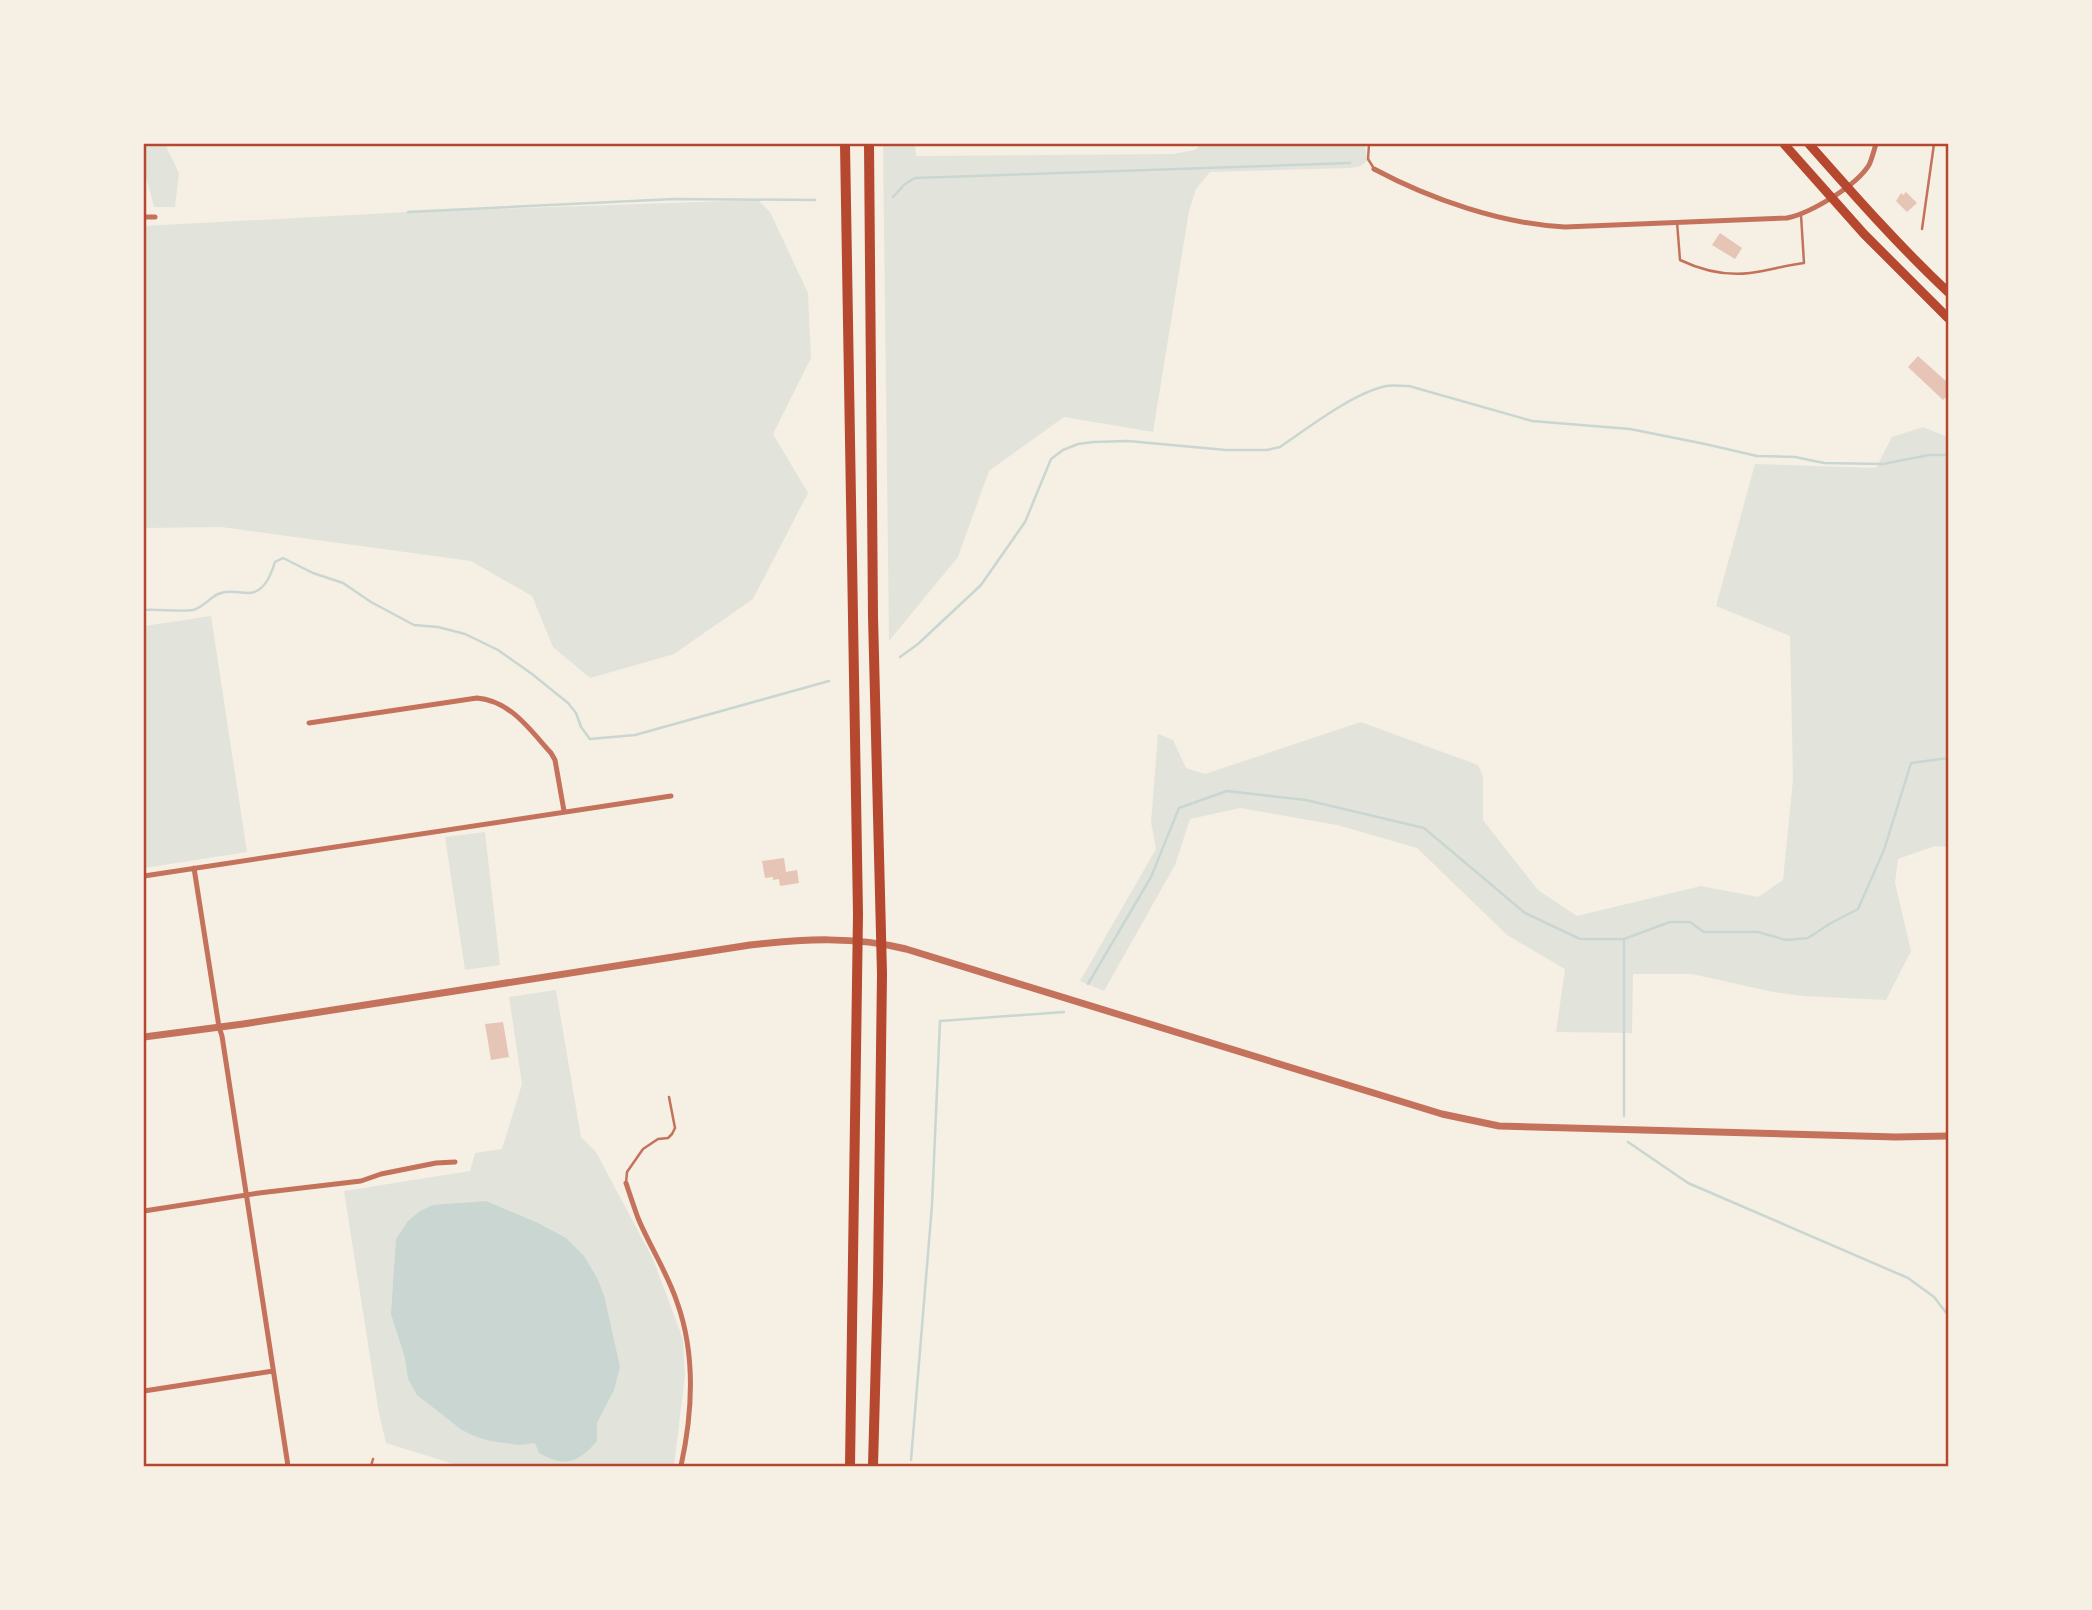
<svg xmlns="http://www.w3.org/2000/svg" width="2092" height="1610" font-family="Inter,sans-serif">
<rect width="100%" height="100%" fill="#f6efe4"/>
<path fill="#e2e4dc" d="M 144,144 L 165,144 L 179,173 L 175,207 L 154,207 L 144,169 Z
M 883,144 L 915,144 L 916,156 L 1173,154 L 1195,150 L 1201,144 L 1365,144 L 1367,161 L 1361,166 L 1351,168 L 1210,172 L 1196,189 L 1189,211 L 1153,432 L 1064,417 L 989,471 L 958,557 L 889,641 Z
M 758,200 L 770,212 L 808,293 L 811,358 L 773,434 L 808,493 L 753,599 L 674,654 L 590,678 L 553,647 L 532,596 L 471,561 L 221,527 L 144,528 L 144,226 L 408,212 Z
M 1923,427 L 1948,437 L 1948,847 L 1935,846 L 1898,859 L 1895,883 L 1911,951 L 1886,1000 L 1803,996 L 1773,992 L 1692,974 L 1633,974 L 1632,1033 L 1556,1032 L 1565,969 L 1507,935 L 1417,848 L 1337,825 L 1240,808 L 1190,819 L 1175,865 L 1104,991 L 1080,981 L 1156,849 L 1151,822 L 1158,734 L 1173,740 L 1186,768 L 1205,774 L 1361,722 L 1478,765 L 1483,777 L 1483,820 L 1538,890 L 1577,916 L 1701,886 L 1758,897 L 1783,880 L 1793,779 L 1790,636 L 1716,606 L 1755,464 L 1876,468 L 1892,437 Z
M 211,616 L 247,852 L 144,868 L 144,626 Z
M 485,832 L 500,965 L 465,970 L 445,837 Z
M 556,990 L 581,1137 L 596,1152 L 653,1259 L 683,1339 L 685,1375 L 674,1466 L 460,1466 L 386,1443 L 379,1414 L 344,1191 L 470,1171 L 475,1153 L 502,1149 L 522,1084 L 509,997 Z"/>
<path fill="#c9d6d2" d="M 486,1201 L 538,1223 L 566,1238 L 584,1256 L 597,1278 L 604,1295 L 620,1367 L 614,1390 L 597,1423 L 597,1441 C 578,1463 565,1468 539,1453 L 535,1443 L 520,1445 L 490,1441 L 474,1436 L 462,1430 L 417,1395 L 408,1379 L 405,1358 L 391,1314 L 396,1239 L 408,1221 L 420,1211 L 433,1205 Z"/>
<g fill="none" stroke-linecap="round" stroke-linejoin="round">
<path stroke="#c9d6d2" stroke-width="2.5" d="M 893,197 L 905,184 L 915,178 L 1350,163
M 408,212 L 674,199 L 815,200
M 144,610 C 160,609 178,612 193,610 C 205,607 210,596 221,593 C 231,590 239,593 248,593 C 264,593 271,575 275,562 L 283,558 L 313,573 L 343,583 L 371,602 L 414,625 L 438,627 L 465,634 L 498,650 L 532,674 L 568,703 L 576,713 L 581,727 L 590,739 L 635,735 L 829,681
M 900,657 L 918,644 L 981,585 L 1025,522 L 1051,459 L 1063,450 L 1078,444 L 1093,442 L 1128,441 L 1226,450 L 1267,450 L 1280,447 C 1308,428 1353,393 1386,386 C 1393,385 1401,386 1409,386 L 1532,421 L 1630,429 L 1705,444 L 1757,456 L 1795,457 L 1824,463 L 1883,464 L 1929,455 L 1948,455
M 1624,939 L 1624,1116
M 1088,984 L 1151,877 L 1179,808 L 1227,791 L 1306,800 L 1424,828 L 1525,913 L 1580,939 L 1624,939 L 1670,922 L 1690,922 L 1704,932 L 1758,932 L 1786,940 L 1808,938 L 1831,923 L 1858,909 L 1884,850 L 1911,763 L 1948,758
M 1628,1142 L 1688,1183 L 1908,1278 L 1934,1297 L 1948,1315
M 911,1460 L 932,1205 L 940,1021 L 1064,1012"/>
</g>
<path fill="#e6c5b7" d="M 1906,192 L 1917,203 L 1907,212 L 1896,201 L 1901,193 L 1903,195 Z
M 1720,233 L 1742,248 L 1735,259 L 1712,245 Z
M 1918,356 L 1948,383 L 1948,395 L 1943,400 L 1908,367 Z
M 784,858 L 786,872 L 797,870 L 799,883 L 780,886 L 779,879 L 773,880 L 773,877 L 765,878 L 762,861 Z
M 503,1022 L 509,1057 L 491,1060 L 485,1024 Z"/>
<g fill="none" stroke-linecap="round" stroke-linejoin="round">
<path stroke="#c5725c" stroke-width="2.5" d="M 1369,144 L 1368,159 L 1373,167
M 1677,222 L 1680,260 C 1701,270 1726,276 1750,273 C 1768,271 1786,265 1804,263 L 1801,215
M 1922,229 L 1934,144
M 626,1183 L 627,1172 L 643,1149 L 658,1139 L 668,1138 L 672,1134 L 675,1128 L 669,1097
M 371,1466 L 373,1459"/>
<path stroke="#c5725c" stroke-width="5" d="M 1374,169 C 1430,199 1502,224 1565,227 L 1787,218 C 1811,213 1856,186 1869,165 C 1872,159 1874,150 1876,144
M 144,217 L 155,217
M 309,723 L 477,698 C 511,701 530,730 551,753 L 555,760 L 564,811
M 194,868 L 219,1027 L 222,1036 L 288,1466
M 144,876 L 671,796
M 626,1183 C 630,1195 634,1207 638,1218 C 650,1247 667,1272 677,1302 C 696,1355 693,1411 681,1466
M 144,1211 L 259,1193 L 361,1181 L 381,1174 L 436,1163 L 455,1162
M 144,1391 L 273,1371"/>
<path stroke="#c5725c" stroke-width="7" d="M 144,1037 L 243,1024 L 750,945 C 802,939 855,936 906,949 L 1442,1114 L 1499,1126 L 1896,1137 L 1948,1136"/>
<path stroke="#b5482f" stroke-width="9" d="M 1784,144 L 1864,234 L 1948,318
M 1809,144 C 1854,195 1899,246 1948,292"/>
<path stroke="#b5482f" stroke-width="10" d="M 845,144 L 858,914 L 850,1466
M 869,144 L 873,616 L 882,974 L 878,1282 L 873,1466"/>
</g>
<rect width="2092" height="1610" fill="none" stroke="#f6efe4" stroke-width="290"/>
<rect x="145" y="145" width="1802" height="1320" fill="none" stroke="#b5482f" stroke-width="2.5"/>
</svg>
